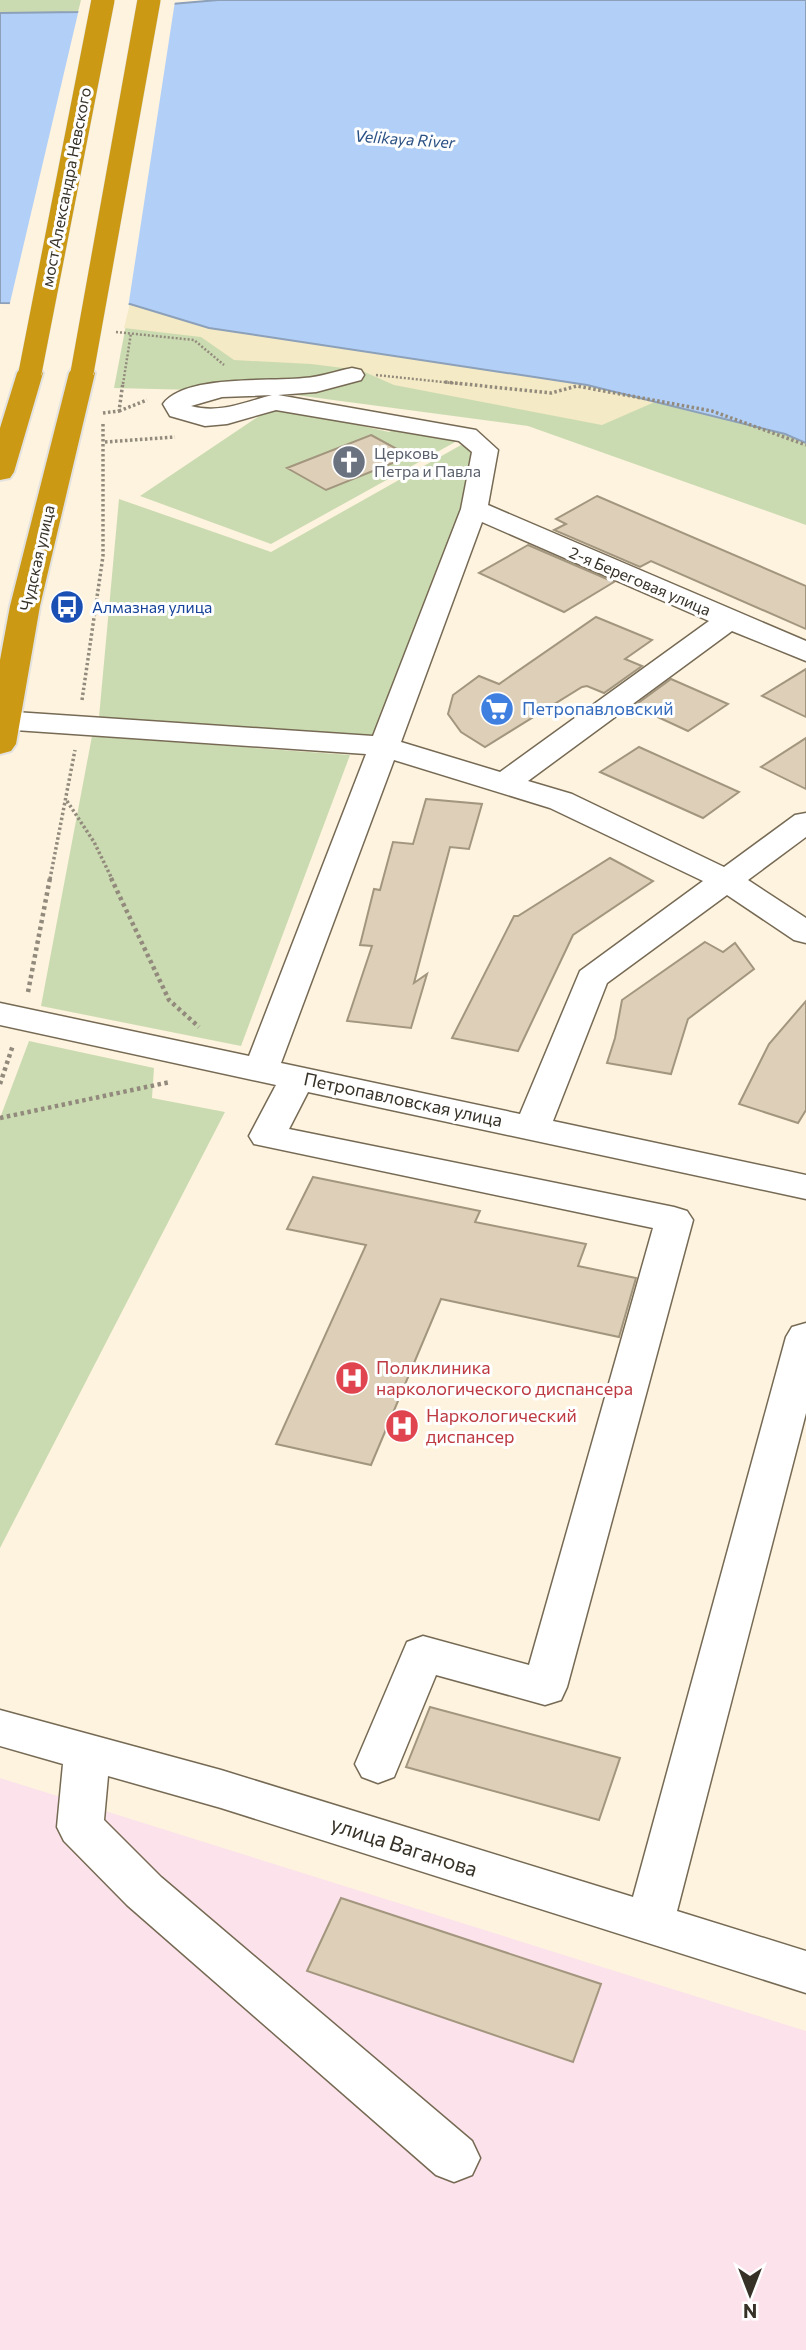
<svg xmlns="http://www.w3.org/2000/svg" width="806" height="2350" font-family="Commissioner,sans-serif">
<rect width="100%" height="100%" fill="#fef3df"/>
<path fill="#fce2ea" d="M 0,1778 L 806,2031 L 806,2350 L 0,2350 Z"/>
<path fill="#cbdbb1" d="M 0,0 L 81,0 L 78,12 L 0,13 Z
M 130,304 L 587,385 L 785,434 L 806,443 L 806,525 L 528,426 L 273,392 L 114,388 Z
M 274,406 L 389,432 L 396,427 L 457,441 L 271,544 L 140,496 Z
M 461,445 L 483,456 L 380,737 L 99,717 L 119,499 L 271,552 Z
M 92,736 L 350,755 L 241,1046 L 41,1006 Z
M 29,1041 L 154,1068 L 152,1098 L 225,1112 L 0,1548 L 0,1118 Z"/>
<path fill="#f4eac5" d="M 130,304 L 209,328 L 587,385 L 657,401 L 602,425 L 394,385 L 360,370 L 311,364 L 234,360 L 201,337 L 124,328 Z"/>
<path fill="#b1cff7" stroke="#8ca0b9" stroke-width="2" d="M 218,0 L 806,0 L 806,443 L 785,434 L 587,385 L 209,328 L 130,304 L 0,303 L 0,13 L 78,12 Z"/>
<path fill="#fef3df" d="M 175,1 L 128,308 L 9,307 L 79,9 Z"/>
<path fill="#ded0b8" stroke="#a3967f" stroke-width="2" d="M 371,435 L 410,456 L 326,490 L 287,468 Z
M 597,496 L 806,586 L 806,629 L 651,561 L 640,567 L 554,530 L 566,524 L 556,519 Z
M 528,545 L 614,582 L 564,612 L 479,573 Z
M 596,617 L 652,640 L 625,659 L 642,666 L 604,693 L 587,686 L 582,687 L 485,747 L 461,732 L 448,714 L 453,695 L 479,676 L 499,684 Z
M 806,669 L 806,717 L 762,696 Z
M 671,679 L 728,704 L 688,731 L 634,706 Z
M 806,738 L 806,789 L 761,767 Z
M 639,747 L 739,792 L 703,818 L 600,772 Z
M 426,799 L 482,804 L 469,849 L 450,847 L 414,983 L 427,974 L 411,1028 L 347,1021 L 372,946 L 360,945 L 374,889 L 380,890 L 393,842 L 413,844 Z
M 610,858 L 653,881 L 573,935 L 518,1051 L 452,1038 L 514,916 L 518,916 Z
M 705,942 L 723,952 L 735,943 L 754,969 L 688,1019 L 671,1074 L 607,1063 L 615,1038 L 622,1000 Z
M 806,1001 L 806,1110 L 798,1123 L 739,1104 L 769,1044 Z
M 313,1177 L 480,1211 L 475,1222 L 586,1244 L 578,1266 L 636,1278 L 619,1337 L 441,1299 L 371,1465 L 276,1444 L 366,1245 L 287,1229 Z
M 430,1707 L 620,1758 L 599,1820 L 406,1767 Z
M 341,1898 L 601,1984 L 573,2062 L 307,1971 Z"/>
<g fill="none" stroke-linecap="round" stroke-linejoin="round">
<g stroke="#766a54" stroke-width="3">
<path id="minor" d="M 352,368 L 361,370 L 364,375 L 361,380 L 316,392 L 278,395 L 476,430 L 498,450 L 488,505 L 806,641 L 806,661 L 732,631 L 528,781 L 572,794 L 724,867 L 795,815 L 806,813 L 806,837 L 748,880 L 806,918 L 806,943 L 794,940 L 727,895 L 607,983 L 553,1121 L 806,1175 L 806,1199 L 308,1092 L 289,1129 L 674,1207 L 687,1211 L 693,1220 L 567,1687 L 561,1700 L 545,1705 L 436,1675 L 394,1777 L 378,1783 L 362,1777 L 355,1764 L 407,1642 L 423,1636 L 529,1665 L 653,1228 L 254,1144 L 249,1136 L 276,1085 L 0,1025 L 0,1003 L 249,1056 L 366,754 L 0,729 L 0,711 L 373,736 L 461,509 L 472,452 L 459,441 L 276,410 L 227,424 L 205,426 L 170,416 L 163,404 C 184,374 271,382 304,378 C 321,377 336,371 352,368 ZM 272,395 C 245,402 220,414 191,406 L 222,397 ZM 482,522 L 709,621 L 500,772 L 401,742 ZM 394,760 L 550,808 L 703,881 L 580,971 L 520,1114 L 281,1063 Z
M 806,1323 L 806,1413 L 677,1911 L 806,1951 L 806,1993 L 221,1808 L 108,1776 L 104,1820 L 161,1877 L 472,2141 L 480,2158 L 472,2175 L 454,2182 L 436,2175 L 127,1905 L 64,1841 L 57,1827 L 63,1764 L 0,1746 L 0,1710 L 221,1770 L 633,1897 L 786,1337 L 792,1327 Z"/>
</g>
<g stroke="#e3e2e1" stroke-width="4">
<path id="highway" d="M 30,365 L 39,367 L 43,373 L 14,472 L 10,478 L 0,480 L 0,428 L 17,373 L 21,367 Z
M 82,365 L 91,367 L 95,373 L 40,606 L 16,744 L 11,751 L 0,754 L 0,660 L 10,606 L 69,373 L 73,367 Z"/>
</g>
<path stroke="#928a7c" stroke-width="2.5" stroke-dasharray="2 2" stroke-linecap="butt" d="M 116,332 L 194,340 L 224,365
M 376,375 L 462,384
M 123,384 L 131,333"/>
<path stroke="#928a7c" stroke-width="3.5" stroke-dasharray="2.5 2.5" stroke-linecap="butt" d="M 445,382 L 551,393 L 577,386 L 712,411 L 806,445
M 119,411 L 147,400
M 103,413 L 119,411 L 123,382
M 105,442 L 175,437
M 82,700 L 103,556 L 103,424
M 67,801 L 94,842 L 112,879
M 50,879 L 75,750"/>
<path stroke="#928a7c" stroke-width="4.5" stroke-dasharray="3.5 3.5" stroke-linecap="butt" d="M 111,878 L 169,1000 L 199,1027
M 28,992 L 50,878
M 0,1084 L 13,1045
M 0,1118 L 170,1082"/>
<use href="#minor" fill="#fff" fill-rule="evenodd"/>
<use href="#highway" fill="#cb9914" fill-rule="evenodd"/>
<g stroke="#e3e2e1" stroke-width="24" stroke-linecap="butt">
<path id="highway-bridge" d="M 30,373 L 103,0
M 82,373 L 149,0"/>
</g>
<use href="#highway-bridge" stroke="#cb9914" stroke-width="23"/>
</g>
<defs>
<g id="church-disc" transform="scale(1.75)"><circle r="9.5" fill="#6b7280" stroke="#fff"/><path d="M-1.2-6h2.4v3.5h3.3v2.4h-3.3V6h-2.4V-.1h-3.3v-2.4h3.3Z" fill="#fff"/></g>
<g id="bus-disc" transform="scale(1.75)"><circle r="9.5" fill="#1a4fb4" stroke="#fff"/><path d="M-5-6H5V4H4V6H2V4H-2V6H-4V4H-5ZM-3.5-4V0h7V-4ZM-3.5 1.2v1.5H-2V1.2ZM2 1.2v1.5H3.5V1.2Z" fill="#fff"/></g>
<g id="supermarket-disc" transform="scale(1.75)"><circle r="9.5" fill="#3f7fe0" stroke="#fff"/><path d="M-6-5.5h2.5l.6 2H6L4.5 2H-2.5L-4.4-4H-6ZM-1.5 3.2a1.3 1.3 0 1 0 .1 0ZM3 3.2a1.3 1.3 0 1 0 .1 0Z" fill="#fff"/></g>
<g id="hospital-disc" transform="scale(1.75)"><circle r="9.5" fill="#e0444e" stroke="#fff"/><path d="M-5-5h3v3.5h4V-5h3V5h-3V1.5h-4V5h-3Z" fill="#fff"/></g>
</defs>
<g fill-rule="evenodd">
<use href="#church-disc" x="349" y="462"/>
<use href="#bus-disc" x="67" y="607"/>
<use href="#supermarket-disc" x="497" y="709"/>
<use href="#hospital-disc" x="352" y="1378"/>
<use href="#hospital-disc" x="402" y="1426"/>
</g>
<g text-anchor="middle" stroke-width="6" stroke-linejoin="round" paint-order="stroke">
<g font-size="16" font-style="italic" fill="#2c5285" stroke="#fff">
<text transform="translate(405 139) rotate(4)" y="6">Velikaya River</text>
</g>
<g font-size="16" fill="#373228" stroke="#fff">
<text transform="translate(66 187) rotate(-79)" y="6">мост Александра Невского</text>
<text transform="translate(37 558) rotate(-77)" y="6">Чудская улица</text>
<text transform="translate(640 581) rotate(23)" y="6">2-я Береговая улица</text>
</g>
<g font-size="16" fill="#5b616d" stroke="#fff" text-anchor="start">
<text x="374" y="459">Церковь<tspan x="374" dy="18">Петра и Павла</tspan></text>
</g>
<g font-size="16" fill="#164399" stroke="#fff" text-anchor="start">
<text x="92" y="613">Алмазная улица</text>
</g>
<g font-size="18" fill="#366cbe" stroke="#fff" text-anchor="start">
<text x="522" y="715">Петропавловский</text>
</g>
<g font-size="18" fill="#373228" stroke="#fff">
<text transform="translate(403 1100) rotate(12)" y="6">Петропавловская улица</text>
</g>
<g font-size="18" fill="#be3a42" stroke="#fff" text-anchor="start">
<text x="376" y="1374">Поликлиника<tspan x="376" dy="21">наркологического диспансера</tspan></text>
<text x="426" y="1422">Наркологический<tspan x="426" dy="21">диспансер</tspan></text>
</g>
<g font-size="21" fill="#373228" stroke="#fff">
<text transform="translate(404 1847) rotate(18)" y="7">улица Ваганова</text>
</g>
</g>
<g transform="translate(750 2294) rotate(180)" stroke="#ffffff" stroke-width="5" paint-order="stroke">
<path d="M0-5L12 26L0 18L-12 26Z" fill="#373228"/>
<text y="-10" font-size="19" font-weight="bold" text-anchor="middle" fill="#373228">N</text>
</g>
</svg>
